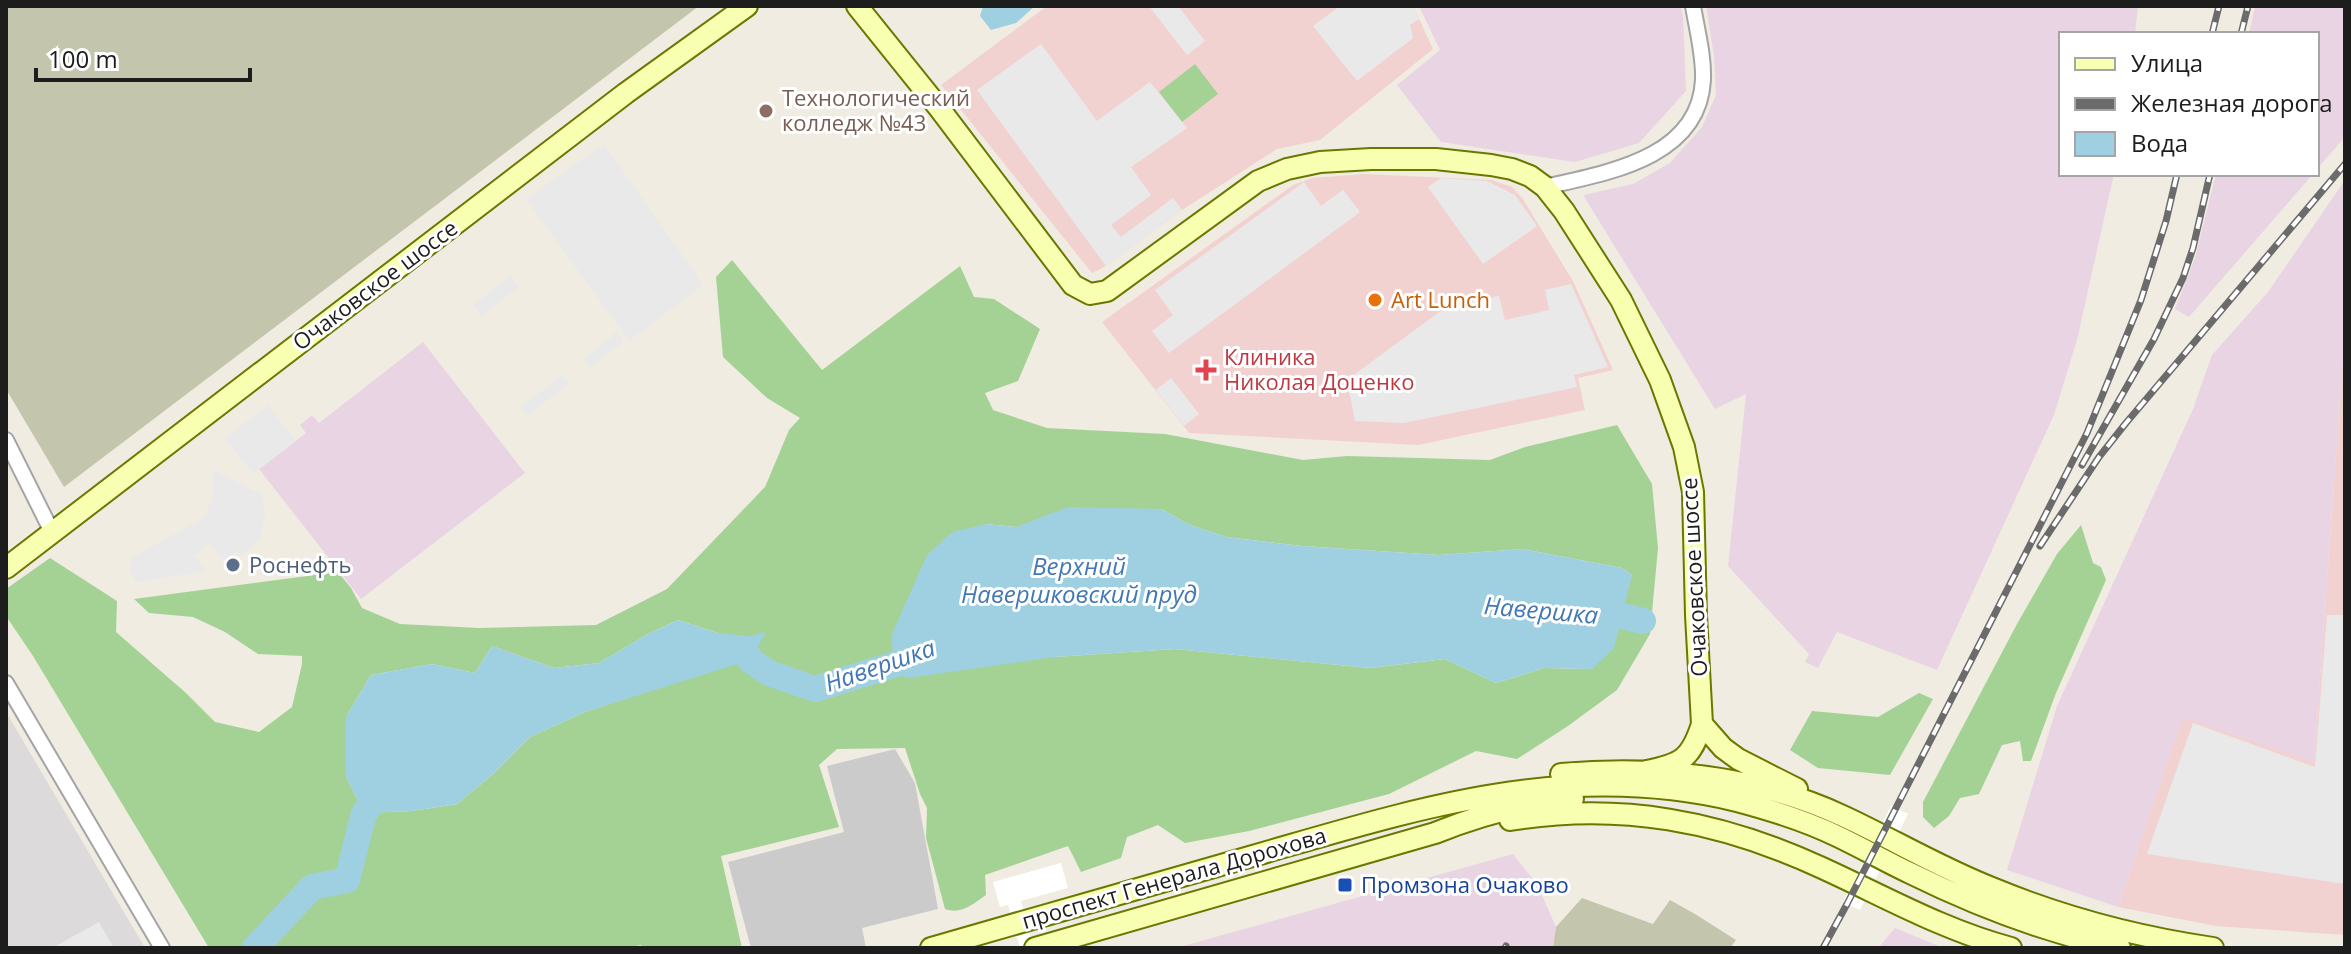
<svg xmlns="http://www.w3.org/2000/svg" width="2351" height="954" font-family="'Open Sans',sans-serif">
<rect width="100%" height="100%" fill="#f0ece2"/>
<path fill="#dcdada" d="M 6,712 L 145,948 L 6,948 Z"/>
<path fill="#f2d2d0" d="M 1047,6 L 1413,6 L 1433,49 L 1320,140 L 1277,149 L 1182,210 L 1106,266 L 1092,273 L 941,85 Z
M 1364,174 L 1492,180 L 1512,187 L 1523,199 L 1574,283 L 1613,370 L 1578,378 L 1585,410 L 1418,445 L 1189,433 L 1102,322 L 1293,185 L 1312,178 Z
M 2345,328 L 2345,935 L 2216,926 L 2118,907 L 2183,716 L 2314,762 Z"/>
<path fill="#e9d4e4" d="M 1419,6 L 1680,6 L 1683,15 L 1686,91 L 1639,143 L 1575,162 L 1441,142 L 1397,85 L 1440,50 Z
M 1706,6 L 2138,6 L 2135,34 L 2061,34 L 2061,174 L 2114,174 L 2077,340 L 2054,415 L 1937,670 L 1837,632 L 1818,668 L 1805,662 L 1809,654 L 1728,566 L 1746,394 L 1715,409 L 1583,195 L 1633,184 L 1670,163 L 1702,127 L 1716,95 L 1714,56 Z
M 2255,6 L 2345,6 L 2345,137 L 2317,169 L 2317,34 L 2249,34 Z
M 2216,174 L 2313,174 L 2189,317 L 2175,309 L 2195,258 Z
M 2345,180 L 2345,328 L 2314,762 L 2183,717 L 2118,907 L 2007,870 L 2057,706 L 2193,409 L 2212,355 L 2268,292 Z
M 423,342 L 525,473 L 361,599 L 259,469 L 306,433 L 300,425 L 312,415 L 319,423 Z
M 1513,854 L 1537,884 L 1556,927 L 1553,948 L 1176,948 Z
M 1895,928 L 1944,948 L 1878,948 Z"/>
<path fill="#cbcbcb" d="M 895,749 L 915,783 L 938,909 L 862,928 L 866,948 L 751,948 L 728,862 L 844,832 L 827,766 Z"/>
<path fill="#c4c5ad" d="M 6,6 L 699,6 L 64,487 L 6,389 Z
M 1582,898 L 1653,924 L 1670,900 L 1695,914 L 1736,940 L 1730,948 L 1553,948 L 1556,927 Z"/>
<path fill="#a4d294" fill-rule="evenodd" d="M 1195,64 L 1218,94 L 1182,122 L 1159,92 Z
M 732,260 L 822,370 L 960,266 L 974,297 L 994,299 L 1040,329 L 1018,381 L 985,393 L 993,410 L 1047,428 L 1165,434 L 1303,460 L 1347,456 L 1490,460 L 1525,447 L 1617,425 L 1652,484 L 1658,548 L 1650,634 L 1617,690 L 1568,726 L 1517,759 L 1476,751 L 1389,794 L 1249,831 L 1185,843 L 1158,825 L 1127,837 L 1121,858 L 1081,872 L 1068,846 L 985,875 L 986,895 C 973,904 961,915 945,909 L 926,838 L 927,808 L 920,794 L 905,748 L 837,749 L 819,765 L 839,827 L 721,856 L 742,948 L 642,948 L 641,945 L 627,948 L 209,948 L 33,656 L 6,616 L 6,589 L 50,558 L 117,601 L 116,632 L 186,693 L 215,722 L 259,732 L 292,707 L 302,664 L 302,656 L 258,654 L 225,632 L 193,617 L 149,613 L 134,599 L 338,572 L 351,588 L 362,608 L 400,624 L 479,628 L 596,625 L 667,589 L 765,487 L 789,430 L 800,418 L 767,398 L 723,357 L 716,277 ZM 1161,509 L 1190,525 L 1226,537 L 1302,546 L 1439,555 L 1523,549 L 1622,568 L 1632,575 L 1592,669 L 1544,668 L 1496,683 L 1445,659 L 1370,668 L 1175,649 L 1054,657 L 986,524 L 1016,527 ZM 678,620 L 736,639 L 765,633 L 658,687 L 585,712 L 530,737 L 492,775 L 457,804 L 412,811 L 364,813 L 346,777 L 346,717 L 371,675 L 432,664 L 475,673 L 492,646 L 554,668 L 599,663 L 648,634 Z
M 2081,525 L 2093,563 L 2101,567 L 2106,580 L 2056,693 L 2031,761 L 2023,761 L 2020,741 L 2002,745 L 1979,794 L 1960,798 L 1949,816 L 1934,828 L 1923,817 L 1923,802 L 2017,624 L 2057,554 Z
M 1919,693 L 1933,699 L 1890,775 L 1818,768 L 1790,750 L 1812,711 L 1878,717 Z"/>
<path fill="#e9e9e9" d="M 1149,6 L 1178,6 L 1205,41 L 1187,55 Z
M 1340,6 L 1413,6 L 1419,19 L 1410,25 L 1413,38 L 1357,81 L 1313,26 Z
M 1041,44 L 1097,121 L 1150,82 L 1187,128 L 1131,167 L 1151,195 L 1111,225 L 1121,237 L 1173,198 L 1182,210 L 1106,266 L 977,90 Z
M 604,144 L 703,285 L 629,341 L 526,199 Z
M 1441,178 L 1487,181 L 1515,195 L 1537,226 L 1483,264 L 1428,187 Z
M 1304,182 L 1321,206 L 1343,190 L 1360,212 L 1169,353 L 1152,331 L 1173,315 L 1155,290 Z
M 510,276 L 519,287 L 481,316 L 473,305 Z
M 1571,284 L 1608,367 L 1574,375 L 1577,387 L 1497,404 L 1404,423 L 1355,421 L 1347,380 L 1446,307 L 1499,296 L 1505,320 L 1549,310 L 1545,290 Z
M 617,332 L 624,341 L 590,368 L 584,359 Z
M 562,375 L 569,383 L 528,416 L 521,407 Z
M 1171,378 L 1199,414 L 1184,426 L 1156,390 Z
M 268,405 L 296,441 L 253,474 L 225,438 Z
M 214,470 L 262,495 L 265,517 L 260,537 L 241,556 L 236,551 L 225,561 L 209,543 L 194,556 L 206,571 L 136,582 L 129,570 L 133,557 L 204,518 L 213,497 Z
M 2327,615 L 2345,615 L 2345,884 L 2147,854 L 2193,723 L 2315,767 Z
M 99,922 L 114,948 L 52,948 L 90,927 Z"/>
<path fill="#9fd0e1" d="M 983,6 L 1035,6 L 1016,23 L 991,30 L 980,16 Z
M 1068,507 L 1161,509 L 1190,525 L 1226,537 L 1302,546 L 1439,555 L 1523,549 L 1622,568 L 1632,575 L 1614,648 L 1592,669 L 1544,668 L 1496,683 L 1445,659 L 1370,668 L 1175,649 L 1054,657 L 908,678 L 893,672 L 892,634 L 927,555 L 952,532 L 986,524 L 1016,527 Z
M 678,620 L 736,639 L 766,632 L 750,660 L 585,712 L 530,737 L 492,775 L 457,804 L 412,811 L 364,813 L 346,777 L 346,717 L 371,675 L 432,664 L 475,673 L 492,646 L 554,668 L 599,663 L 648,634 Z"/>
<path fill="#fff" d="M 1891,806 L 1908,814 L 1860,910 L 1843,902 Z
M 1061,863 L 1068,888 L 1021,901 L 1034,948 L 1020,948 L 1008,905 L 1000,907 L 993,882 Z"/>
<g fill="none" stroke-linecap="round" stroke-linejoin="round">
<path stroke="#9fd0e1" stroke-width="26" d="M 1587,613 L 1622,616 L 1643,621
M 720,646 L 745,649 L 750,660 L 769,673 L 815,689 L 893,665 L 925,653
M 255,948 L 312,887 L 347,880 L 364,813 L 387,787"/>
<g stroke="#a4a4a4" stroke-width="18">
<path id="street" d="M 1545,187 C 1605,173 1699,159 1703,80 C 1704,56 1697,30 1693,6
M 6,440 L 52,532
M 6,683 L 162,948"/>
</g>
<g stroke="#687900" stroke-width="24">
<path id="secondary" d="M 857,6 L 939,108 L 1073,285 L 1090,294 L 1107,291 L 1258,181 L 1287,169 L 1320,162 L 1371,159 L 1436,159 L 1491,165 L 1512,169 L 1530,176 L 1545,187 L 1564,211 L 1621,300 L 1660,380 L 1684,447 L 1693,492 L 1696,615 L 1702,724 C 1691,759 1681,764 1647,771
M 6,568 L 626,93 L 747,6
M 1702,724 L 1723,748 L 1738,759 L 1797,789
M 1561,774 C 1657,766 1756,775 1845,817 C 1894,840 1941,868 1992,888 C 2062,917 2138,937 2213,948
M 1510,820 C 1620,802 1720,821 1820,867 C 1884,896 1943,930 2011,948
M 931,948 C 1037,918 1143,887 1249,857 C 1414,810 1564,759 1737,801 C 1771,810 1806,821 1837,836 C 1862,848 1885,861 1910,873 C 1977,906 2047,933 2120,948
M 1035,948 L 1435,833 C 1480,815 1525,802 1573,799"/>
</g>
<use href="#street" stroke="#fff" stroke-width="14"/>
<use href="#secondary" stroke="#f8ffb1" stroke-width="20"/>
<g stroke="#6b6b6b" stroke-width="7">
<path id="rail" d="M 2212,34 L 2219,6
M 2241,34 L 2248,6
M 2082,465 L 2154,339 L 2183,278 L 2193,248 L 2210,174
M 2040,546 L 2099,457 L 2126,423 L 2345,164
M 1505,948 L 1506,946
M 1823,948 L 1847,904 L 2087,433 L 2141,300 L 2166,221 L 2177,174"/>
</g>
<use href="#rail" stroke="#fff" stroke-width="4" stroke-dasharray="12" stroke-linecap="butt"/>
</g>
<circle fill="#8d6e63" stroke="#fff" stroke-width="3" cx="766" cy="111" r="8"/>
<circle fill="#e8710a" stroke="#fff" stroke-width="3" cx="1375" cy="300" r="8"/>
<path fill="#e0444e" stroke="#fff" stroke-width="3" d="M1202 358h8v8h8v8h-8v8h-8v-8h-8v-8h8z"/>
<circle fill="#5c6f8a" stroke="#fff" stroke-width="3" cx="233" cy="565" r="8"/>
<rect fill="#1a4fb4" stroke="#fff" stroke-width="3" x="1337" y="877" width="16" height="16" rx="4"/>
<g text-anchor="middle" stroke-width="6" stroke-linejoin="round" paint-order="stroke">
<g font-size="22" fill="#785e54" stroke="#fff" text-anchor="start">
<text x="782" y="106">Технологический<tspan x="782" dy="25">колледж №43</tspan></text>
</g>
<g font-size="22" fill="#1d1d1d" stroke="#fff">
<text transform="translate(375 285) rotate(-37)" y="8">Очаковское шоссе</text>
<text transform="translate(1694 577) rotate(-93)" y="8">Очаковское шоссе</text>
<text transform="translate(1174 878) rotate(-16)" y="8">проспект Генерала Дорохова</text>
</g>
<g font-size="22" fill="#c56008" stroke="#fff" text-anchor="start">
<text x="1391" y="308">Art Lunch</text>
</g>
<g font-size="22" fill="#be3a42" stroke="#fff" text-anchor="start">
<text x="1224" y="365">Клиника<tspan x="1224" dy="25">Николая Доценко</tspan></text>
</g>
<g font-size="22" fill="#4e5e75" stroke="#fff" text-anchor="start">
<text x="249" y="573">Роснефть</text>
</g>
<g font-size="22" fill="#164399" stroke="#fff" text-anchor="start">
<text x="1361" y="893">Промзона Очаково</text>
</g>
<g font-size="24" font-style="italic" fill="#4278b5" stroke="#fff">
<text x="1079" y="575">Верхний<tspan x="1079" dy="28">Навершковский пруд</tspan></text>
<text transform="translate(1541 611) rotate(5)" y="8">Навершка</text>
<text transform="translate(880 666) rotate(-19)" y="8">Навершка</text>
</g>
</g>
<rect width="2351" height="954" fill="none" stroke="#1d1d1d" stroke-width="16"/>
<rect x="2059" y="32" width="260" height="144" fill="#ffffff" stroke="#a5a5a5" stroke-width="2"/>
<rect x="2075" y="58" width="40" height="12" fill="#f8ffb1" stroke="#a5a5a5" stroke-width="2"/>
<text x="2131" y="72" font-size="24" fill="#1d1d1d">Улица</text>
<rect x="2075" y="98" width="40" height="12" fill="#6b6b6b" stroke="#a5a5a5" stroke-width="2"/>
<text x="2131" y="112" font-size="24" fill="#1d1d1d">Железная дорога</text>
<rect x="2075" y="132" width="40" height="24" fill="#9fd0e1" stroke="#a5a5a5" stroke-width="2"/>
<text x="2131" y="152" font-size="24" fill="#1d1d1d">Вода</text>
<path d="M36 68v12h214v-12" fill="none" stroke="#1d1d1d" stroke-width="4"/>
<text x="48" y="68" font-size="24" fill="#1d1d1d" stroke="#ffffff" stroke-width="6" paint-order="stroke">100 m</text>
</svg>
